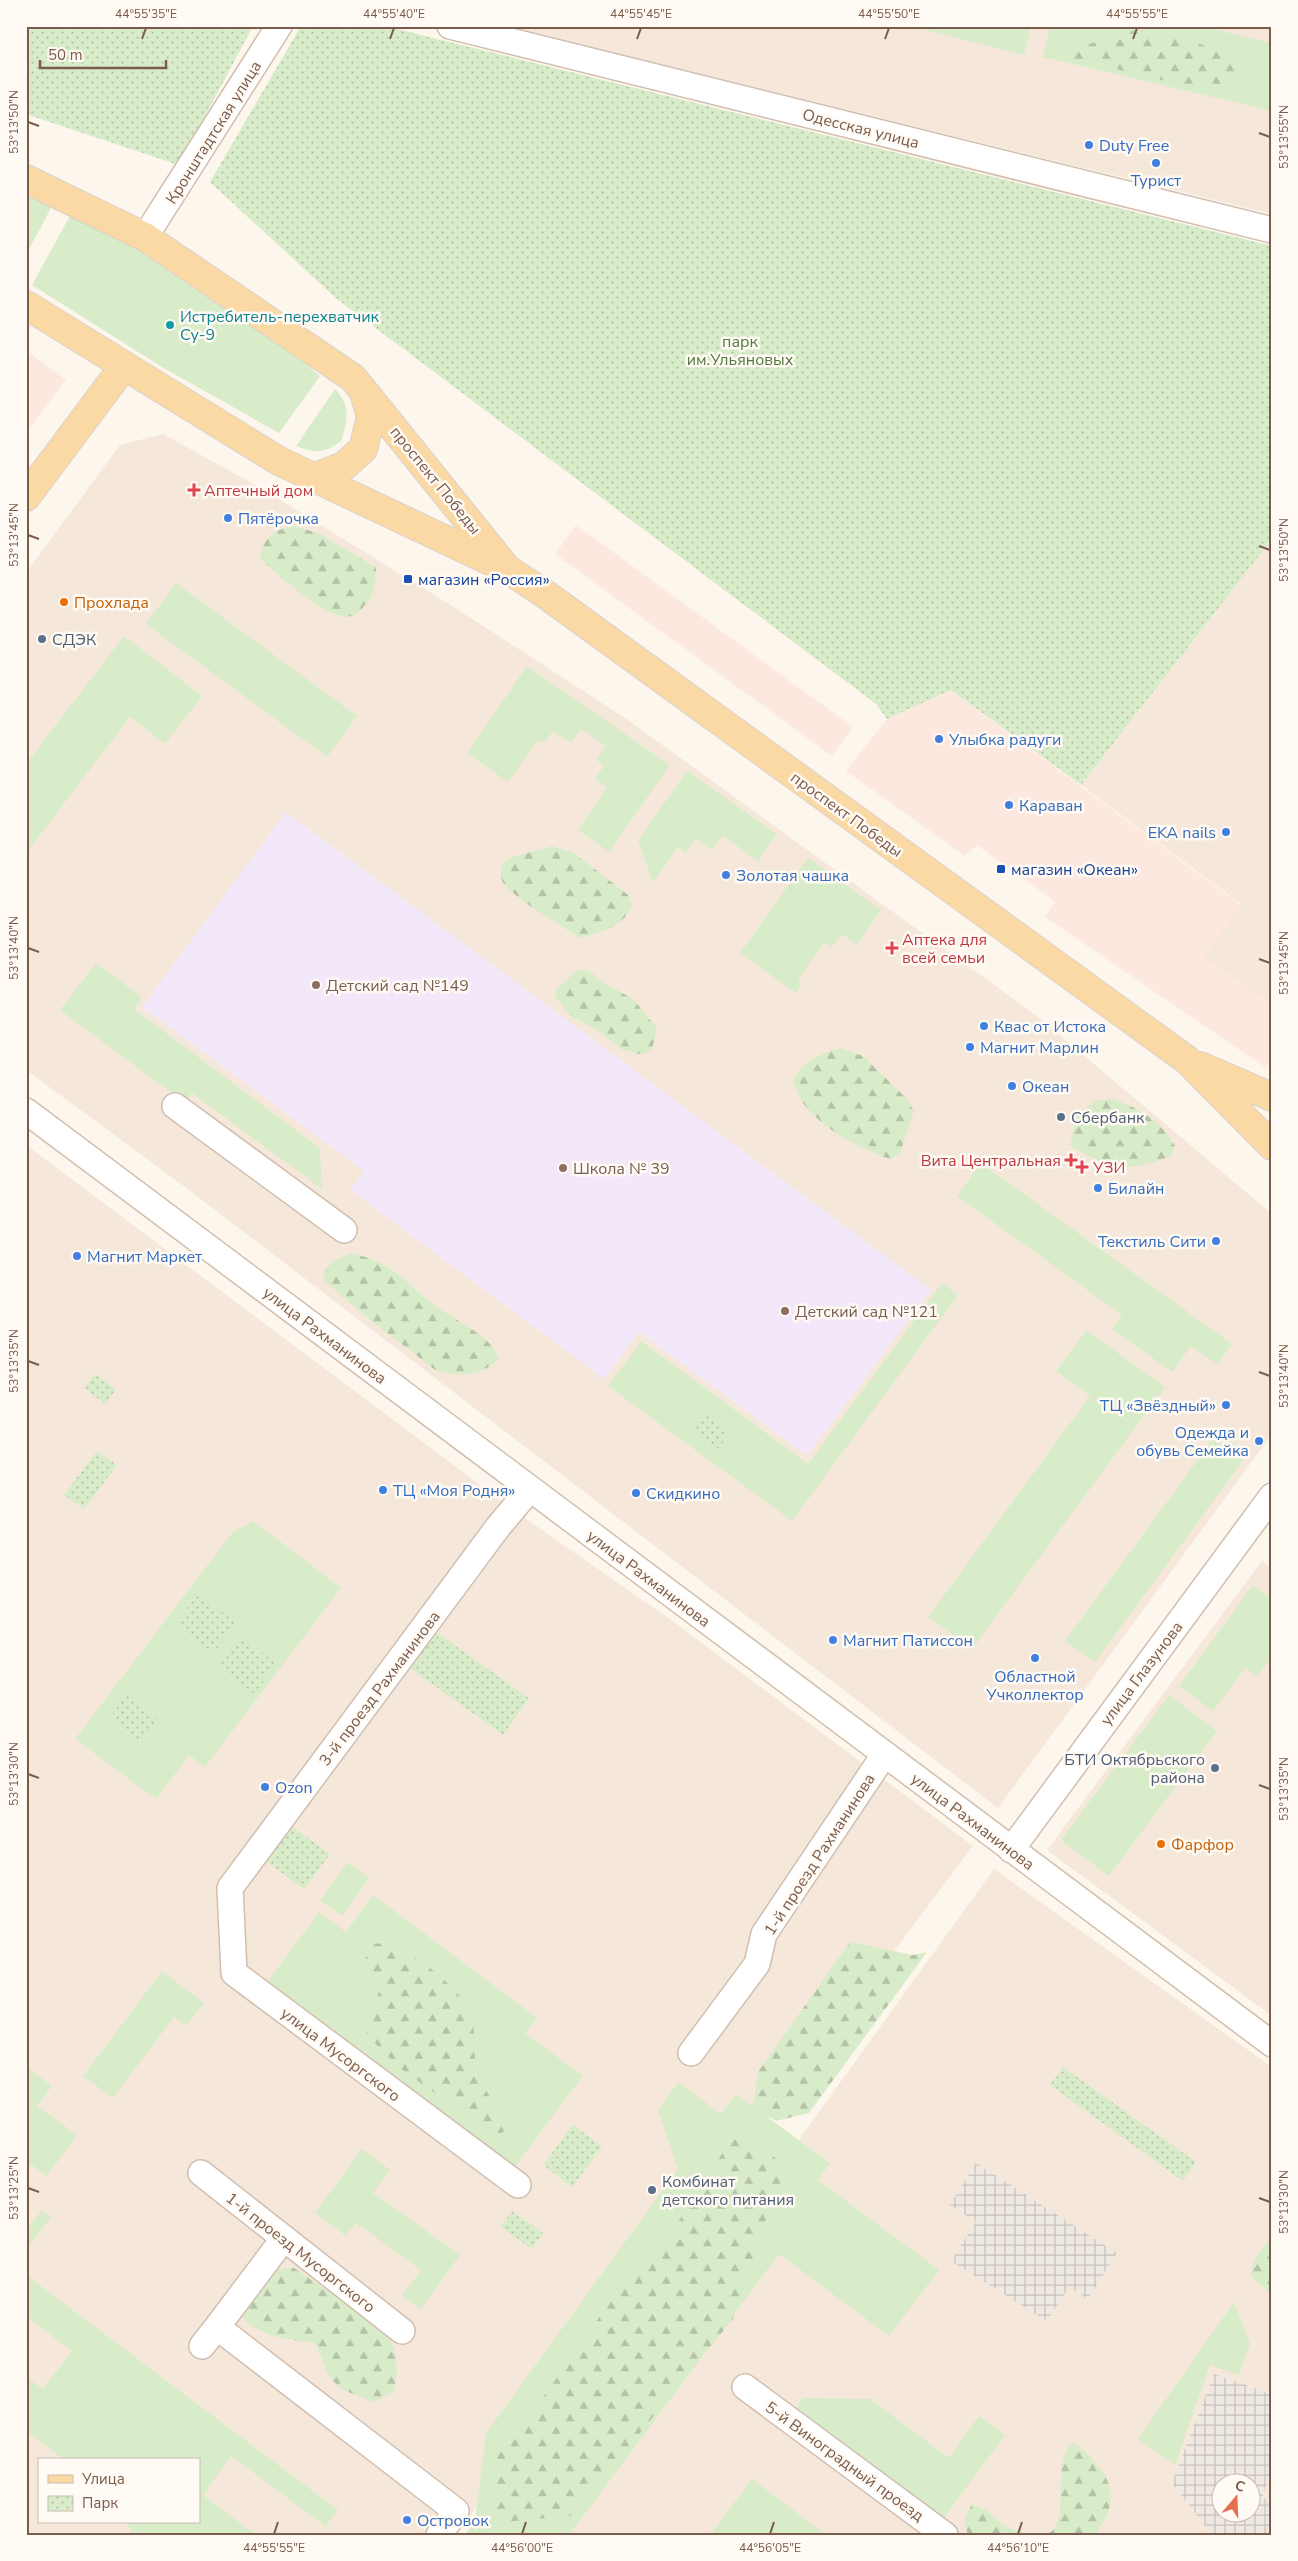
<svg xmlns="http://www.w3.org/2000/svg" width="1298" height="2561" font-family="'Nunito Sans',sans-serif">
<defs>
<pattern id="industrial-grid" width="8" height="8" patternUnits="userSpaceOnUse" patternTransform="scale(1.25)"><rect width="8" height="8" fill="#efe9e4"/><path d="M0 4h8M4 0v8" fill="none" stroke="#c7c0bb"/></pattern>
<pattern id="forest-firs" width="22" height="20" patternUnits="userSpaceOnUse" patternTransform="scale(1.25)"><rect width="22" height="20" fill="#d8ecc9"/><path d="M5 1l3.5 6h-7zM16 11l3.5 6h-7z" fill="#b4c2a5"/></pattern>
<pattern id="park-dots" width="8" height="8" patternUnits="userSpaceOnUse" patternTransform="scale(1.25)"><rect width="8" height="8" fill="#d8ecc9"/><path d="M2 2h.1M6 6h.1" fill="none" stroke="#b4c2a5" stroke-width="1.8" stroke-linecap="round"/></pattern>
</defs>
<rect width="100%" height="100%" fill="#fdf6ec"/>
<path fill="#f5e8da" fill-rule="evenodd" d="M 505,26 L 1272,26 L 1272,214 Z
M 163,434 L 259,487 L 457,609 L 628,720 L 1037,1016 L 1272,1214 L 1272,1434 L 998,1808 L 181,1184 L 26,1070 L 26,573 L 120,445 Z
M 1272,539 L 1272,1005 L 1203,957 L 1241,904 L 1081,785 Z
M 26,1145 L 519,1514 L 674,1622 L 973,1846 L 456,2535 L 26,2535 ZM 39,2460 L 199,2460 L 199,2522 L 39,2522 Z
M 1262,1561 L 1272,1568 L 1272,2016 L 1047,1850 Z
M 994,1869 L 1272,2067 L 1272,2394 L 1214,2374 L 1172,2483 L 1212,2535 L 526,2535 L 790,2152 Z
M 1272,2467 L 1272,2501 L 1262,2498 Z"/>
<path fill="#fde8e0" d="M 26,350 L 66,380 L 26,433 Z
M 576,525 L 853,727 L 832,756 L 555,554 Z
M 951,690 L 1241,905 L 1204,957 L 1272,1005 L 1272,1059 L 1266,1068 L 1045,917 L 1055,902 L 977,845 L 965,856 L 846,771 L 887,719 Z"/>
<path fill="url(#industrial-grid)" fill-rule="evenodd" d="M 976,2163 L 1117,2253 L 1088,2299 L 1069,2287 L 1047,2321 L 951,2261 L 976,2222 L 950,2205 Z
M 1214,2374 L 1272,2394 L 1272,2467 L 1262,2498 L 1272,2501 L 1272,2535 L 1212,2535 L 1172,2483 ZM 1220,2484 L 1250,2484 L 1250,2514 L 1220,2514 Z"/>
<path fill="#f3e8fa" d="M 286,812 L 931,1290 L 807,1456 L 639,1332 L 604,1379 L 350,1190 L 364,1171 L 142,1007 Z"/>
<path fill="#d8ecc9" d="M 910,26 L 1031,26 L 1024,55 Z
M 1050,26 L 1200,26 L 1272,43 L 1272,111 L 1043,57 Z
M 26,195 L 52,206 L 26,255 Z
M 71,214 C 161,255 243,315 320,376 L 279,433 L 162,367 L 32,285 Z
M 335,389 C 351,406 348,420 341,441 C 324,453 317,454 296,446 Z
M 176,583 L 357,716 L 327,757 L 146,624 Z
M 124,636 L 202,696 L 165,744 L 130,717 L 26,853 L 26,764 Z
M 527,666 L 670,765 L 609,852 L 578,830 L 607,788 L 595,779 L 604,766 L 597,760 L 606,746 L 581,729 L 571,743 L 553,731 L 544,743 L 538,740 L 508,782 L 467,753 Z
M 687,771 L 777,834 L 758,861 L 723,836 L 712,850 L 696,839 L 686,853 L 678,847 L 653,883 L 638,840 Z
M 808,858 L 881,910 L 857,945 L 842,934 L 832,947 L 824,942 L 798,980 L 802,984 L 796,993 L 740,953 Z
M 96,963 L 142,997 L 134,1009 L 320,1148 L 322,1189 L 192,1093 L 185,1103 L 60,1010 Z
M 981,1163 L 1232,1344 L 1217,1364 L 1191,1346 L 1172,1372 L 1112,1329 L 1122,1315 L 957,1196 Z
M 942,1283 L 958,1295 L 792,1521 L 608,1386 L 641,1341 L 808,1464 Z
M 1086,1330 L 1165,1387 L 972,1649 L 928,1617 L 1090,1396 L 1056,1371 Z
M 1213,1439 L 1224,1447 L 1229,1440 L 1248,1454 L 1095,1662 L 1065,1641 Z
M 253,1521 L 341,1588 L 205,1767 L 189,1755 L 156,1799 L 75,1739 L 232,1533 Z
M 1253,1585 L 1272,1599 L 1272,1657 L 1257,1676 L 1245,1668 L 1213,1711 L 1179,1686 Z
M 1169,1695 L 1217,1731 L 1109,1876 L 1061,1840 Z
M 348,1862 L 369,1878 L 342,1916 L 320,1900 Z
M 373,1895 L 537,2018 L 525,2033 L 583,2076 L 513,2169 L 266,1984 L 319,1912 L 346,1932 Z
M 162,1971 L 204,2003 L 186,2026 L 174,2017 L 113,2098 L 83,2076 Z
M 26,2067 L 52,2086 L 37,2106 L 77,2135 L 47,2176 L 26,2161 Z
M 678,2082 L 721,2114 L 736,2094 L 830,2163 L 818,2180 L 939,2270 L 889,2336 L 779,2254 L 569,2535 L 465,2535 L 475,2520 L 486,2433 L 678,2169 L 658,2110 Z
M 362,2149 L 390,2170 L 373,2193 L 460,2255 L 421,2309 L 402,2296 L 421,2270 L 356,2223 L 346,2236 L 315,2213 Z
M 42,2210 L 51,2217 L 26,2250 L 26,2231 Z
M 26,2275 L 338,2510 L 319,2535 L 324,2525 L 231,2456 L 203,2495 L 256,2535 L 133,2535 L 127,2522 L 199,2522 L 199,2460 L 64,2460 L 26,2431 L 26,2377 L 43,2389 L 72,2351 L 26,2316 Z
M 1234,2302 L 1250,2344 L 1239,2375 L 1210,2365 L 1175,2465 L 1138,2439 Z
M 803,2398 L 870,2399 L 949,2458 L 979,2416 L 1005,2435 L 940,2523 L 792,2413 Z
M 752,2479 L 826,2535 L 710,2535 Z"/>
<path fill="url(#forest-firs)" d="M 1133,31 C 1161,35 1230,41 1238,75 L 1235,81 L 1227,87 L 1214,89 L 1190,87 L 1071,58 L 1069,54 L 1074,50 L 1119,33 Z
M 293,526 L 318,533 L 376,567 C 376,581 375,596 364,606 C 361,610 357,615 352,616 C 329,622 276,574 260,558 C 263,538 273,530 293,526 Z
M 552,846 L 574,853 L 628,895 L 632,904 C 624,928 602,931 580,938 C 562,926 515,899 504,884 C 499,877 500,864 507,859 C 513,856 544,849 552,846 Z
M 579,969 L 589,971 L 606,984 L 633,999 L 657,1028 L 652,1049 L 645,1054 L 638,1054 L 621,1049 L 594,1028 L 572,1017 L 555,997 L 556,989 Z
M 840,1048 L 863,1056 L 906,1098 L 914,1111 L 900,1153 L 891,1159 C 860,1150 823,1129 803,1103 C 798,1097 796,1088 793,1082 C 800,1062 821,1054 840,1048 Z
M 1111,1099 C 1139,1107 1161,1121 1175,1146 L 1171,1157 C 1160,1159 1147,1165 1137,1166 C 1115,1169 1087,1158 1070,1145 L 1077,1115 L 1095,1101 Z
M 350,1254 C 364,1255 377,1261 389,1268 C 406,1279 419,1293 434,1305 C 451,1318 494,1337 498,1358 C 487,1375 453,1379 434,1369 C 426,1364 418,1356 410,1350 C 379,1328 351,1305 323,1279 C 324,1264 338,1259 350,1254 Z
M 850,1942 L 913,1955 L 927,1952 L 809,2113 L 776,2121 L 753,2107 L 758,2072 Z
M 383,1943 C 408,1946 463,1990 471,2014 C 477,2034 471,2056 479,2075 C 485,2092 497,2106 504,2123 L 504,2131 L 501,2133 L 488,2132 L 425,2086 L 397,2066 L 367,2035 L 366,2027 L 378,1995 L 380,1982 L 365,1962 L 366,1956 L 374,1944 Z
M 732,2138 L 768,2150 L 788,2173 L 765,2222 L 733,2319 L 572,2516 L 492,2523 L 491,2454 L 533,2412 L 607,2306 L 671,2233 Z
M 1272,2236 L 1272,2295 L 1251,2276 C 1250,2261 1264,2248 1272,2236 Z
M 294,2268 L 383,2328 C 398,2347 399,2370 394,2392 L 373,2402 C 362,2397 346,2393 337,2385 C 325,2375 323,2356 314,2343 C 287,2339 264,2339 243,2318 L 242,2314 L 266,2273 L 277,2269 Z
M 1072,2443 C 1080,2445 1087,2453 1093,2460 C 1117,2485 1116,2507 1095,2535 L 1045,2535 C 1074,2526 1049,2465 1072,2443 Z
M 972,2504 L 986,2510 L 1003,2525 L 1026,2535 L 968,2535 L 964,2520 Z"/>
<path fill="url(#park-dots)" d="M 26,26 L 253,26 L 179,165 L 26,114 Z
M 301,26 L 385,26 L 1272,246 L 1272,539 L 1081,785 L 951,690 L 887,719 L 876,704 L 337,299 L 210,182 Z
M 95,1374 L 116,1389 L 105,1404 L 84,1388 Z
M 703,1413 L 730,1432 L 719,1449 L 691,1430 Z
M 97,1451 L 117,1465 L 84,1509 L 64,1495 Z
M 197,1594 L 236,1622 L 214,1653 L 175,1625 Z
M 436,1632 L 529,1698 L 503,1735 L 410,1668 Z
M 241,1636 L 277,1664 L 254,1694 L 218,1666 Z
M 126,1695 L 159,1719 L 142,1742 L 109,1718 Z
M 291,1826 L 330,1854 L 304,1889 L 266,1861 Z
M 1063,2067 L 1196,2162 L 1183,2181 L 1050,2085 Z
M 573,2125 L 602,2147 L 572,2187 L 543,2165 Z
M 512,2211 L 543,2233 L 532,2249 L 501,2227 Z"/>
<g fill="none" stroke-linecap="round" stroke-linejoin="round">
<g stroke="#d1beb0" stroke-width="28">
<path id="minor" d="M 450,26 L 1272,230
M 145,237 L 279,26
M 175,1106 L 344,1230
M 26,1111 L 1272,2044
M 1011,1850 L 1272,1496
M 691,2053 L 757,1964 L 764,1934 L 884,1755
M 201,2173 L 402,2331
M 518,2185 L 234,1973 L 230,1888 L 498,1527 L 530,1489
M 217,2327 L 284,2238
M 202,2346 L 217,2327 L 456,2511 L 439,2535
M 745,2387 L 945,2535"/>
</g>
<g stroke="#dad1cd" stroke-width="30">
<path id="major" d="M 26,179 L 145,237 L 353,378 L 503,564
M 26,305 L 279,461 L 507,569 L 545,594 L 1187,1060 L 1272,1146
M 315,477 L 344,466 L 363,449 L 371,417 L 364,392
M 26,497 L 124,366
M 1200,1066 L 1272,1097"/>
</g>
<use href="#minor" stroke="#fff" stroke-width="25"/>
<use href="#major" stroke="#fbd9a5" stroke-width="28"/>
</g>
<path fill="none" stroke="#7a5c4d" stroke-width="2" d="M 142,39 L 146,28M 390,39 L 394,28M 637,39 L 641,28M 885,39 L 889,28M 1133,39 L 1137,28M 28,122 L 39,126M 1259,133 L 1270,137M 28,535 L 39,539M 1259,546 L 1270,550M 28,948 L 39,952M 1259,959 L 1270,963M 28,1361 L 39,1365M 1259,1372 L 1270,1376M 28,1774 L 39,1778M 1259,1785 L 1270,1789M 28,2188 L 39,2192M 1259,2198 L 1270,2202M 274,2534 L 278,2522M 522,2534 L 526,2522M 770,2534 L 774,2522M 1018,2534 L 1022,2522"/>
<g fill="#3f7fe0" stroke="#fffaf3" stroke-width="2">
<circle cx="1089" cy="145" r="5"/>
<circle cx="1156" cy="163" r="5"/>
<circle cx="228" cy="518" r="5"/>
<circle cx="939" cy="739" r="5"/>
<circle cx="1009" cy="805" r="5"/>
<circle cx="1226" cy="832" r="5"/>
<circle cx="726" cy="875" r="5"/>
<circle cx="984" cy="1026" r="5"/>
<circle cx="970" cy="1047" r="5"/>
<circle cx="1012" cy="1086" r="5"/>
<circle cx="1098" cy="1188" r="5"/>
<circle cx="1216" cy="1241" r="5"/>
<circle cx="77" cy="1256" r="5"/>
<circle cx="1226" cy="1405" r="5"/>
<circle cx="1259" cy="1441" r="5"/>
<circle cx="383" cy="1490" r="5"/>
<circle cx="636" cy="1493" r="5"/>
<circle cx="833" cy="1640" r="5"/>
<circle cx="1035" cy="1658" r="5"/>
<circle cx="265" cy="1787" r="5"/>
<circle cx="407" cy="2520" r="5"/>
</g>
<circle fill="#0f9aa8" stroke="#fffaf3" stroke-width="2" cx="170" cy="325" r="5"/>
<g fill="#e0444e" stroke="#fffaf3" stroke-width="2">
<path d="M191.5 482.5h5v5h5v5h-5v5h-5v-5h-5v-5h5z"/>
<path d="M889.5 940.5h5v5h5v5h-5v5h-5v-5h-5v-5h5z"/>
<path d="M1068.5 1152.5h5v5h5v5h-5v5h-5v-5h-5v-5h5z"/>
<path d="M1079.5 1159.5h5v5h5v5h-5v5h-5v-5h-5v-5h5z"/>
</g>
<g fill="#1a4fb4" stroke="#fffaf3" stroke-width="2">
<rect x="403" y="574" width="10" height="10" rx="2.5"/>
<rect x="996" y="864" width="10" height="10" rx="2.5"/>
</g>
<g fill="#e8710a" stroke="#fffaf3" stroke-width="2">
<circle cx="64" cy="602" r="5"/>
<circle cx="1161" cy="1844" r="5"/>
</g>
<g fill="#5c6f8a" stroke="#fffaf3" stroke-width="2">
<circle cx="42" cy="639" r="5"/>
<circle cx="1061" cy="1117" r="5"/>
<circle cx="1215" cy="1768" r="5"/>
<circle cx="652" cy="2190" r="5"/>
</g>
<g fill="#8d6e63" stroke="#fffaf3" stroke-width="2">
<circle cx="316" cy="985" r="5"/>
<circle cx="563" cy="1168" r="5"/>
<circle cx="785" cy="1311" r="5"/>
</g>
<g text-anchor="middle" stroke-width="5" stroke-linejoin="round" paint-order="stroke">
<g font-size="16" fill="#7a5c4d" stroke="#fffaf3">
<text transform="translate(861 128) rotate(14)" y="6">Одесская улица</text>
<text transform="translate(213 132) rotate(-58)" y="6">Кронштадтская улица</text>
<text transform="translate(436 480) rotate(51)" y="6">проспект Победы</text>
<text transform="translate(847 814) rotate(36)" y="6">проспект Победы</text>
<text transform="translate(325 1335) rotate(37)" y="6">улица Рахманинова</text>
<text transform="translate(649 1578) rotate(37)" y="6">улица Рахманинова</text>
<text transform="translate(1141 1673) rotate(-53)" y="6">улица Глазунова</text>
<text transform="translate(379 1688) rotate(-53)" y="6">3-й проезд Рахманинова</text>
<text transform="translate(973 1821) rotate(37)" y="6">улица Рахманинова</text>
<text transform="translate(819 1854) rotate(-57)" y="6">1-й проезд Рахманинова</text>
<text transform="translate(341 2054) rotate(37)" y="6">улица Мусоргского</text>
<text transform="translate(301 2252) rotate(38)" y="6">1-й проезд Мусоргского</text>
<text transform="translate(845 2461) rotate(36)" y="6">5-й Виноградный проезд</text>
</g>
<g font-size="16" fill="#366cbe" stroke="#fffaf3" text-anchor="start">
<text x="1099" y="151">Duty Free</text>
<text x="1156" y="186" text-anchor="middle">Турист</text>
<text x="238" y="524">Пятёрочка</text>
<text x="949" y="745">Улыбка радуги</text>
<text x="1019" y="811">Караван</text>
<text x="1216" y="838" text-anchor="end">EKA nails</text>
<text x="736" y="881">Золотая чашка</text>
<text x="994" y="1032">Квас от Истока</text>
<text x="980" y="1053">Магнит Марлин</text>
<text x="1022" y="1092">Океан</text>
<text x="1108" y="1194">Билайн</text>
<text x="1206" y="1247" text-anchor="end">Текстиль Сити</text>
<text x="87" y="1262">Магнит Маркет</text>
<text x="1216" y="1411" text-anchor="end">ТЦ «Звёздный»</text>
<text x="1249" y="1438" text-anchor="end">Одежда и<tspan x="1249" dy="18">обувь Семейка</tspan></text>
<text x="393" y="1496">ТЦ «Моя Родня»</text>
<text x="646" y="1499">Скидкино</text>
<text x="843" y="1646">Магнит Патиссон</text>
<text x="1035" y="1682" text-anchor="middle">Областной<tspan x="1035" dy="18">Учколлектор</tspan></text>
<text x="275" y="1793">Ozon</text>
<text x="417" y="2526">Островок</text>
</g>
<g font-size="16" fill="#0d838f" stroke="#fffaf3" text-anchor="start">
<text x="180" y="322">Истребитель-перехватчик<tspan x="180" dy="18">Су-9</tspan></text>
</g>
<g font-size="16" fill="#537a41" stroke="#fffaf3">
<text x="740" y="347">парк<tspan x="740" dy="18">им.Ульяновых</tspan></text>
</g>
<g font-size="16" fill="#be3a42" stroke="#fffaf3" text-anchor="start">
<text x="204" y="496">Аптечный дом</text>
<text x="902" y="945">Аптека для<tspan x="902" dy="18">всей семьи</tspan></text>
<text x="1061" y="1166" text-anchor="end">Вита Центральная</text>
<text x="1093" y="1173">УЗИ</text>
</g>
<g font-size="16" fill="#164399" stroke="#fffaf3" text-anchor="start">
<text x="418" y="585">магазин «Россия»</text>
<text x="1011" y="875">магазин «Океан»</text>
</g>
<g font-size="16" fill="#c56008" stroke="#fffaf3" text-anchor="start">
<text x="74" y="608">Прохлада</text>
<text x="1171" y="1850">Фарфор</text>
</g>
<g font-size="16" fill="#4e5e75" stroke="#fffaf3" text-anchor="start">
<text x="52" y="645">СДЭК</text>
<text x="1071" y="1123">Сбербанк</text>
<text x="1205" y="1765" text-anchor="end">БТИ Октябрьского<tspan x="1205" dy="18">района</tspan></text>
<text x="662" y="2187">Комбинат<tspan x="662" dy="18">детского питания</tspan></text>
</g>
<g font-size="16" fill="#785e54" stroke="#fffaf3" text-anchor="start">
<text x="326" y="991">Детский сад №149</text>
<text x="573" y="1174">Школа № 39</text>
<text x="795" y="1317">Детский сад №121</text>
</g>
</g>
<rect width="1298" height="2561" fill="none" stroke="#fffaf3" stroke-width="55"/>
<rect x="38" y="2458" width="162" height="65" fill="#fffaf3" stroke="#cabbb1"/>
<rect x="48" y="2475" width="25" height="8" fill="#fbd9a5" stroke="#cabbb1"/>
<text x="82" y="2484" font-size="15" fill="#7a5c4d">Улица</text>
<rect x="48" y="2496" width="25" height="15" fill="url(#park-dots)" stroke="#cabbb1"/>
<text x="82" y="2508" font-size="15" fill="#7a5c4d">Парк</text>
<g transform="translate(1236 2498) rotate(19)"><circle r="24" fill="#fffaf3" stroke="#cabbb1"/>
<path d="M0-4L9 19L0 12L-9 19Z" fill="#e76f51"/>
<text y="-8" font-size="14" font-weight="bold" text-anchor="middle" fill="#7a5c4d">С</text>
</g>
<path d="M40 60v8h126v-8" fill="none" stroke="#7a5c4d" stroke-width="2.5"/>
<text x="48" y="60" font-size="15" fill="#7a5c4d" stroke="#fffaf3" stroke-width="4" paint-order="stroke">50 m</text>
<rect x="28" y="28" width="1242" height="2506" fill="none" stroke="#7a5c4d" stroke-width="2"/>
<g font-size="12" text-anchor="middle" fill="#7a5c4d">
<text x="146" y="18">44°55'35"E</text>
<text x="394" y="18">44°55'40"E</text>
<text x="641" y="18">44°55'45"E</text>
<text x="889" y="18">44°55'50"E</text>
<text x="1137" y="18">44°55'55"E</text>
<text transform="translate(14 122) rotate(-90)" y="4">53°13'50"N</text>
<text transform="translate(1284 137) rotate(-90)" y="4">53°13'55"N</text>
<text transform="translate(14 535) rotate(-90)" y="4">53°13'45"N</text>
<text transform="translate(1284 550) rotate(-90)" y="4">53°13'50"N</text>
<text transform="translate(14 948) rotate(-90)" y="4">53°13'40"N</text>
<text transform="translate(1284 963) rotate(-90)" y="4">53°13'45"N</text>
<text transform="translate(14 1361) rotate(-90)" y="4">53°13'35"N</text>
<text transform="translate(1284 1376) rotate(-90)" y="4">53°13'40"N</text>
<text transform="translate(14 1774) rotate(-90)" y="4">53°13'30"N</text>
<text transform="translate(1284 1789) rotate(-90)" y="4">53°13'35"N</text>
<text transform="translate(14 2188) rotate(-90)" y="4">53°13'25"N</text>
<text transform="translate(1284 2202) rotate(-90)" y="4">53°13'30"N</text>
<text x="274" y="2552">44°55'55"E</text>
<text x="522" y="2552">44°56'00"E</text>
<text x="770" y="2552">44°56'05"E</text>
<text x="1018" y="2552">44°56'10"E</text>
</g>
</svg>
